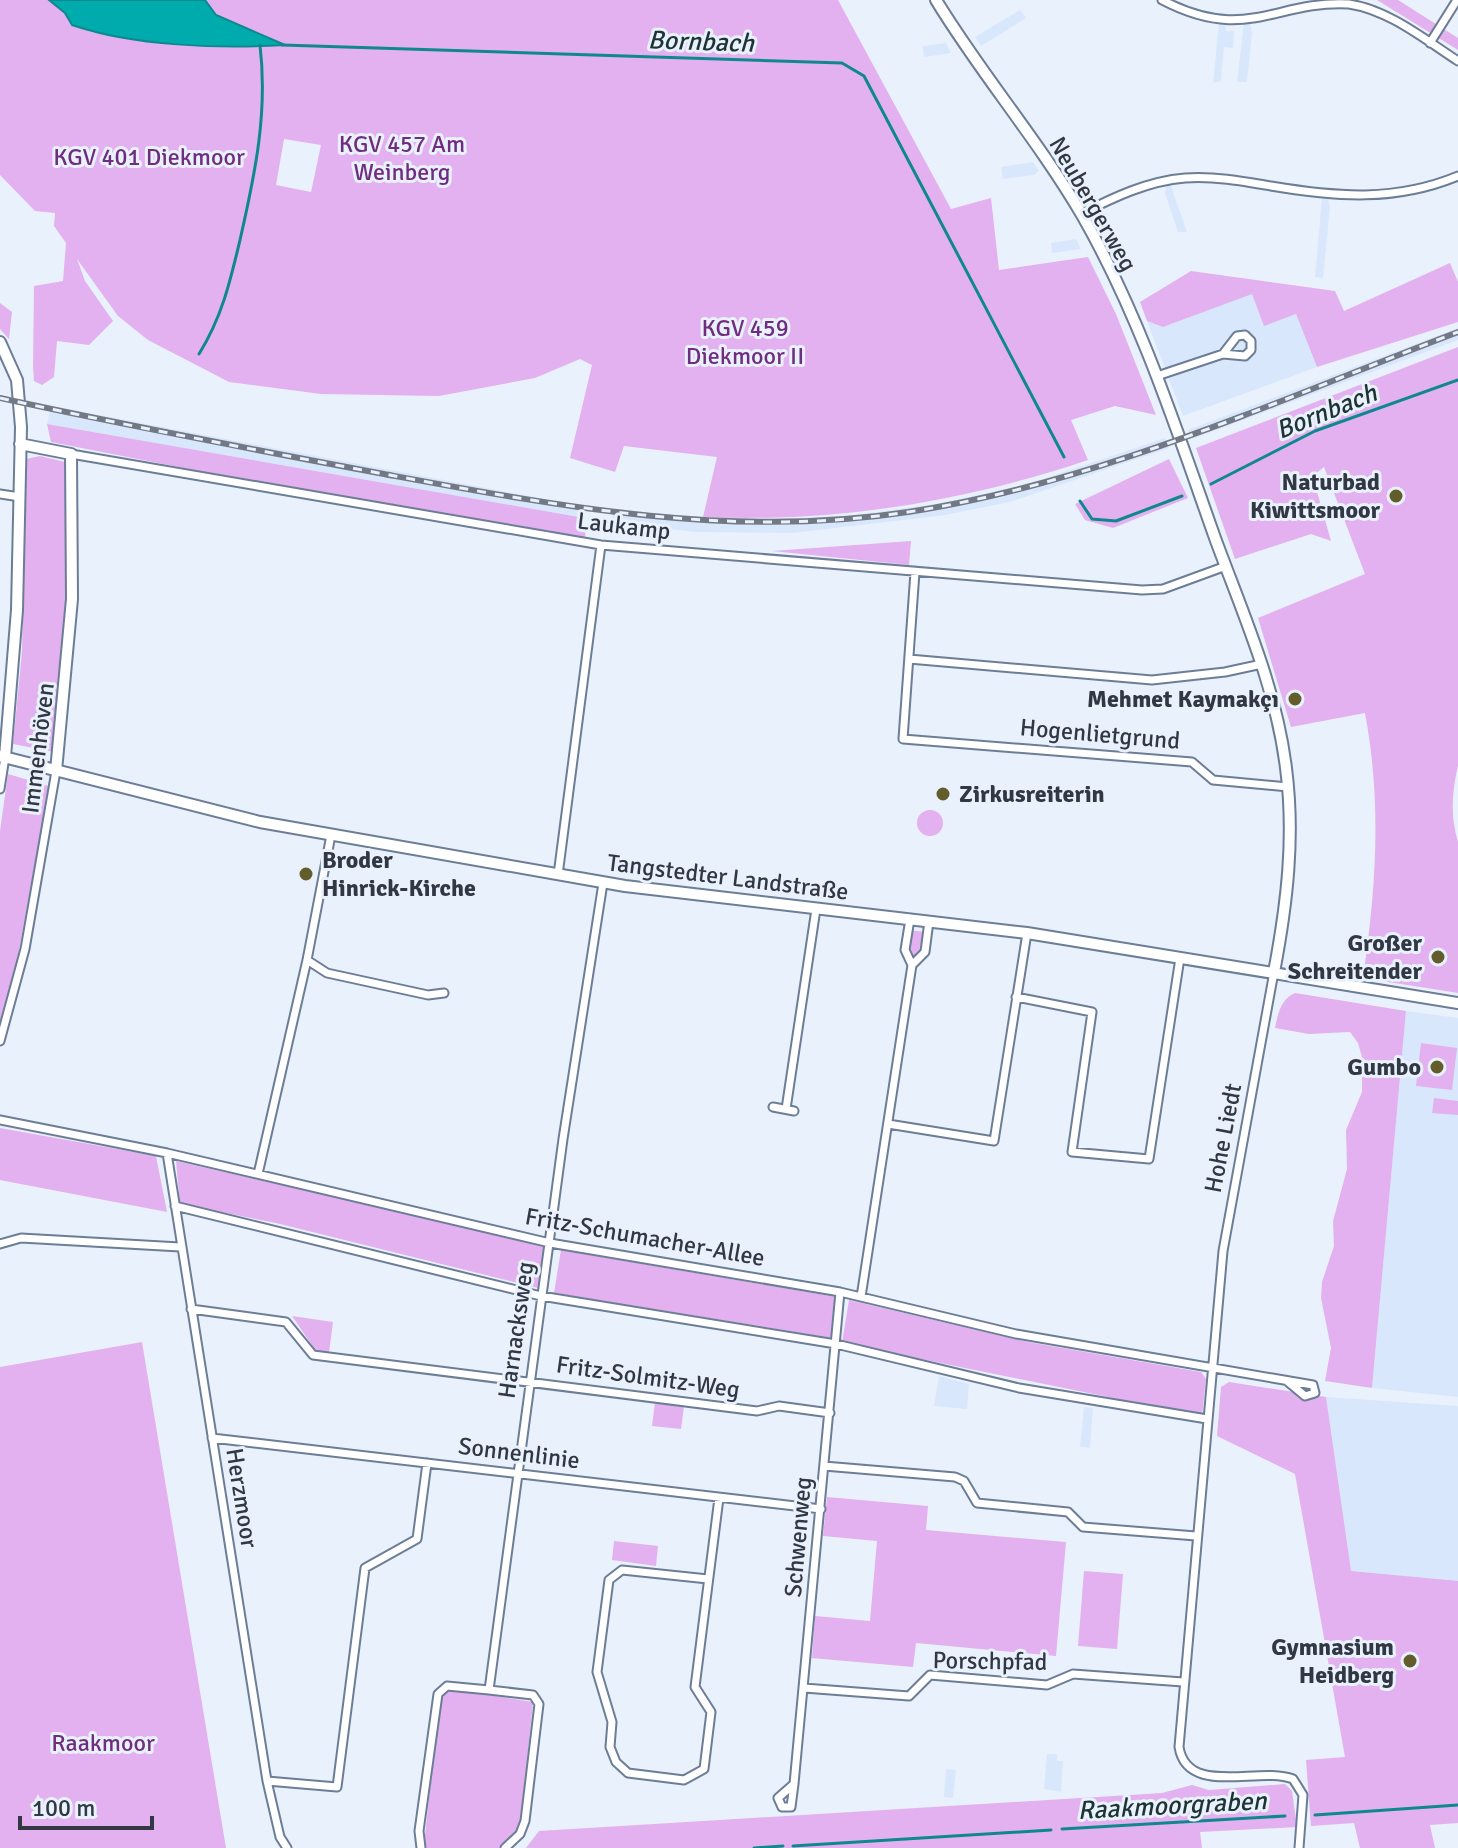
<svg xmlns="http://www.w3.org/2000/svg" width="1458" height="1848" font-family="Signika,sans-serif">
<rect width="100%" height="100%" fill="#e9f1fd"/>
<path fill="#d9e7fc" d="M 1020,10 L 1026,18 L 981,46 L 975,37 Z
M 1219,22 L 1225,23 L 1226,31 L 1234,31 L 1233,48 L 1224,47 L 1221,81 L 1213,83 Z
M 1244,23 L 1250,23 L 1252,33 L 1247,82 L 1237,82 Z
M 946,43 L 951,53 L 924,57 L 923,46 Z
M 1033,162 L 1039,171 L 1034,175 L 1003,179 L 1001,167 Z
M 1171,185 L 1174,195 L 1187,232 L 1178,232 L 1165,193 L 1166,186 Z
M 1322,198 L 1328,199 L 1330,207 L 1323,278 L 1315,277 Z
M 1076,239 L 1081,249 L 1052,253 L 1051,243 Z
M 1252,293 L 1296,314 L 1317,367 L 1183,416 L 1147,321 L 1163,327 Z
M 1458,328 L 1458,340 L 1192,439 L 1188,430 Z
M 51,406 L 581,506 L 579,517 L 47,424 Z
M 1165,438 L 1169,448 L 1010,502 L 945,515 L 793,533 L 695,532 L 611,522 L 613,511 L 745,521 L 856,515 L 943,503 L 1031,483 Z
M 1406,1011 L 1458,1018 L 1458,1397 L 1372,1388 Z
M 939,1376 L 969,1384 L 967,1409 L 934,1406 Z
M 1326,1397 L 1458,1406 L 1458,1762 L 1374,1751 Z
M 1084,1407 L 1093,1408 L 1090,1448 L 1080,1447 Z
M 1047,1754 L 1057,1754 L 1057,1761 L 1063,1761 L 1061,1792 L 1044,1789 Z
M 946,1769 L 956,1770 L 953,1798 L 944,1797 Z"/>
<path fill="#e3b1ef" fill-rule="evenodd" d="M 0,0 L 49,0 L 65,13 L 71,25 L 94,33 L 255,47 L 283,45 L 216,15 L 205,0 L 838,0 L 951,209 L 991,198 L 999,270 L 1088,257 L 1116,314 L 1156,415 L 1115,406 L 1071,420 L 1088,460 C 964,502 834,523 703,517 L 717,457 L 624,446 L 615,472 L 570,458 L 592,365 L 580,359 L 535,378 L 439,396 L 321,394 L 229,382 L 148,340 L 118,316 L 77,259 L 85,281 L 113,321 L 89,345 L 57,341 L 54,377 L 42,385 L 34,381 L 33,367 L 34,286 L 63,281 L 66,243 L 54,226 L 55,213 L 35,211 L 0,175 ZM 284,139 L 321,145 L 311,192 L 276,185 Z
M 1377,0 L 1398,0 L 1458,38 L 1458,50 Z
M 1450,263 L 1458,282 L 1458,322 L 1317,367 L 1296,314 L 1264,326 L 1252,294 L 1163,327 L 1147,321 L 1140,302 L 1191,271 L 1335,291 L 1344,311 Z
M 0,303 L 12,312 L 9,339 L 0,329 Z
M 1458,347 L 1458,765 C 1452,792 1450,815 1458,842 L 1458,993 L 1363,978 C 1376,887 1382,804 1365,713 L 1291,727 L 1258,618 L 1365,574 L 1324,467 L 1307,481 L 1314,481 L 1331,541 L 1311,534 L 1235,559 L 1196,448 Z
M 47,424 L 579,517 L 577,524 L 586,526 L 585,538 L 342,499 L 51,442 Z
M 40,456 L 65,462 L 65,606 L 54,752 L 13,744 L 22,652 L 26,459 Z
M 1169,459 L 1188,498 L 1113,528 L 1085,520 L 1075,504 Z
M 911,541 L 909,565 L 772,551 Z
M 8,774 L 49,786 L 12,988 L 0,1029 L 0,831 Z
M917 823a13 13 0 1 1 26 0a13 13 0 1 1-26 0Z
M 909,930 L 925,932 L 922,951 L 913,957 L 907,950 Z
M 1295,993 L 1406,1011 L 1372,1388 L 1325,1381 L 1331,1348 L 1321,1298 L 1322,1282 L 1334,1246 L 1333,1221 L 1347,1169 L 1346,1130 L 1362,1092 L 1362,1057 L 1358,1043 L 1350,1032 L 1309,1034 L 1275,1028 C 1278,1013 1281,999 1295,993 Z
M 1421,1043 L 1457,1048 L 1452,1090 L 1416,1086 Z
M 1434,1098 L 1458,1101 L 1458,1115 L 1432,1113 Z
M 0,1128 L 156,1156 L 167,1212 L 0,1180 Z
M 176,1161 L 546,1245 L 538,1288 L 276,1223 L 180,1204 Z
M 561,1250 L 836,1297 L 832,1338 L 554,1293 Z
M 849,1300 L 1028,1342 L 1201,1372 L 1206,1379 L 1202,1416 L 842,1343 Z
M 292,1316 L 333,1322 L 329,1353 L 316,1351 Z
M 142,1342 L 226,1848 L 0,1848 L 0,1367 Z
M 1229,1382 L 1326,1397 L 1351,1571 L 1458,1581 L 1458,1823 L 1430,1825 L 1435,1848 L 1360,1848 L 1354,1823 L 1311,1826 L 1306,1760 L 1345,1757 L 1295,1474 L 1217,1436 L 1221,1387 Z
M 655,1403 L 684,1406 L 681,1429 L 652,1426 Z
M 827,1497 L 928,1506 L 926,1530 L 1066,1542 L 1056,1656 L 916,1643 L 913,1667 L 812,1658 L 815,1616 L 870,1621 L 877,1541 L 823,1536 Z
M 614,1541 L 658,1546 L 656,1566 L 612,1560 Z
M 1084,1571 L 1123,1574 L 1117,1649 L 1078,1646 Z
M 454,1689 L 533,1702 L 521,1819 L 514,1836 L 500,1848 L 427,1848 L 424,1844 L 440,1699 L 445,1690 Z
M 1285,1784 L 1292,1791 L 1297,1827 L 1200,1832 L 1202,1848 L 526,1848 L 539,1831 L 1162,1793 L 1192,1785 L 1209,1790 Z"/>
<path fill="#00abad" stroke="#0f888d" stroke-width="2" d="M 49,0 L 205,0 L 216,15 L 285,45 C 220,49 133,46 72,25 L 65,13 Z"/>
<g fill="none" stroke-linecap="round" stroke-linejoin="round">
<path stroke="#0f888d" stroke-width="3" d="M 282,45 L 842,63 L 864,76 L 1064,457
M 199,354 C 222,317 230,282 240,240 C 255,174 268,113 260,45
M 1211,484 L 1315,431 L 1458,380
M 1080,501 L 1092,519 L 1116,521 L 1182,496
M 1315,1815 L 1458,1805
M 1062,1829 L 1285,1816
M 793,1846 L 1051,1830
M 754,1848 L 783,1846"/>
<g stroke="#6c7d96" stroke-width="11">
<path id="street" d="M 1162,0 C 1246,44 1275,0 1349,4 C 1389,10 1424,39 1458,61
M 1430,43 L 1457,0
M 1081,214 C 1114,197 1148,181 1185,178 C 1214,176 1242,181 1271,186 C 1337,197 1395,202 1458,176
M 1157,376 L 1223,354 L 1245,356 L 1251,350 L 1251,341 L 1245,335 L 1237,336 L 1223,354
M 71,454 L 601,545 L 1142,590 L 1163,589 L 1226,566
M 0,494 L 20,497
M 915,572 L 903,739 L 1192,762 L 1213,780 L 1288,787
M 909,659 L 1152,680 L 1225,672 L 1262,664
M 0,789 L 5,757
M 558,875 L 601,545
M 910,919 L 905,950 L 912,965
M 307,960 L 327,973 L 428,995 L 444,993
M 1274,972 L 1223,1251 L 1179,1747 C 1187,1797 1259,1766 1293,1779 L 1303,1795 L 1299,1848
M 1016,997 L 1092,1012 L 1072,1152 L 1149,1159 L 1180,958
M 0,1041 L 25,949 L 56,771
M 773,1107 L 794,1111
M 786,1109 L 816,909
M 0,1120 L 167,1153 L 550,1243 L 840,1292 L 1016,1334 L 1313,1385 L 1315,1393 L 1305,1396 L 1287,1381
M 888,1124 L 994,1141 L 1027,933
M 167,1153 L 267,1781 L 280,1837 L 287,1848
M 258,1174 L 307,960 L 331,835
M 175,1206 L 541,1296 L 836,1344 L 1019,1388 L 1207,1419
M 0,1244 L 21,1238 L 180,1247
M 861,1297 L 912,965 L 925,952 L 929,921
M 191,1309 L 286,1322 L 313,1355 L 757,1411 L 779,1406 L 830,1413
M 212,1438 L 821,1509
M 824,1466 L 955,1477 L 964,1481 L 977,1503 L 1068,1512 L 1083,1527 L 1196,1536
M 708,1579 L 622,1570 L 609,1580 L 597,1672 L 612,1722 L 610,1747 L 616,1762 L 628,1773 L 684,1780 L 704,1769 L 711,1712 L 695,1687 L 719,1498
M 804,1688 L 909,1696 L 930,1675 L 1047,1685 L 1073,1674 L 1183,1682
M 489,1690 L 533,1695 L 539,1704 L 525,1821 L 520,1834 L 505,1848
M 267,1781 L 337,1787 L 365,1568 L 417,1539 L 427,1463
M 794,1784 L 791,1807 L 782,1807 L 778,1798 L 794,1784 L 840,1292
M 421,1848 L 419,1831 L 438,1694 L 447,1686 L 489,1690 L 563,1139 L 603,883"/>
</g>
<g stroke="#6c7d96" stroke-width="14">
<path id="secondary" d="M 936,0 C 981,74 1038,140 1082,215 C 1140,316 1176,428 1215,538 C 1243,614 1276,687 1286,768 C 1295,837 1287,904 1274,972
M 0,342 L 17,380 L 21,427 L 17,610 L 5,757
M 20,444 L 71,454 L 72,599 L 56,771
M 0,756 L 260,822 L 625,886 L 1027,933 L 1458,1003"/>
</g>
<use href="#street" stroke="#fff" stroke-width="7"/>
<use href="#secondary" stroke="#fff" stroke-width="10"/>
<g stroke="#727984" stroke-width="6">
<path id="rail" d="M 0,398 C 128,426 256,450 384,474 C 558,506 730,539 908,512 C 1095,484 1281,399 1458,332"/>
</g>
<use href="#rail" stroke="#e9f1fd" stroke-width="3" stroke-dasharray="9" stroke-linecap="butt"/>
</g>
<g fill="#625d2a" stroke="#e9f1fd" stroke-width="3">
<circle cx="1396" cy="496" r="8"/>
<circle cx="1295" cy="699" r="8"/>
<circle cx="943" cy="794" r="8"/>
<circle cx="306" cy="874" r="8"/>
<circle cx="1438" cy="957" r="8"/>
<circle cx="1437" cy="1067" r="8"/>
<circle cx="1410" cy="1661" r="8"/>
</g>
<g text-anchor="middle" stroke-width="6" stroke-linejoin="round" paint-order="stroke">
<g font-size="24" fill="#702d7f" stroke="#e9f1fd">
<text x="402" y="152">KGV 457 Am<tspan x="402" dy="28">Weinberg</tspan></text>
<text x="149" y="165">KGV 401 Diekmoor</text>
<text x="745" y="336">KGV 459<tspan x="745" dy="28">Diekmoor II</tspan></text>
<text x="103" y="1751">Raakmoor</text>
</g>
<g font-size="24" fill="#313843" stroke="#e9f1fd">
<text transform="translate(1093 204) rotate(60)" y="8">Neubergerweg</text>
<text transform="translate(624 526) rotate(7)" y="8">Laukamp</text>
<text transform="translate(1100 734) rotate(5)" y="8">Hogenlietgrund</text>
<text transform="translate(38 748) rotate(-83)" y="8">Immenhöven</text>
<text transform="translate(728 877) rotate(7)" y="8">Tangstedter Landstraße</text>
<text transform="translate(1223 1138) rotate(-79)" y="8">Hohe Liedt</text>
<text transform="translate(645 1237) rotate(10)" y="8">Fritz-Schumacher-Allee</text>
<text transform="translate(516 1330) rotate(-82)" y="8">Harnacksweg</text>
<text transform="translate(648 1377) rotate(8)" y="8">Fritz-Solmitz-Weg</text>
<text transform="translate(519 1453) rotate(7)" y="8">Sonnenlinie</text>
<text transform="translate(242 1498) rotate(81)" y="8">Herzmoor</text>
<text transform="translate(798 1537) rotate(-85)" y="8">Schwenweg</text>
<text transform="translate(990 1661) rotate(1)" y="8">Porschpfad</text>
</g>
<g font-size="24" font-weight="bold" fill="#313843" stroke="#e9f1fd" text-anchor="end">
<text x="1380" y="490">Naturbad<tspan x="1380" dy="28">Kiwittsmoor</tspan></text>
<text x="1279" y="707">Mehmet Kaymakçı</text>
<text x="959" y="802" text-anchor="start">Zirkusreiterin</text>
<text x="322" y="868" text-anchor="start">Broder<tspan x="322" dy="28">Hinrick-Kirche</tspan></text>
<text x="1422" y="951">Großer<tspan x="1422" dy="28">Schreitender</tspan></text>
<text x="1421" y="1075">Gumbo</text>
<text x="1394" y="1655">Gymnasium<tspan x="1394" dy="28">Heidberg</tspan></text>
</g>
<g font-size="26" font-style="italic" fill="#1d3334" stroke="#e9f1fd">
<text transform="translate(701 41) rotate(2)" y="9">Bornbach</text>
<text transform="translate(1326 411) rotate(-22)" y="9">Bornbach</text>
<text transform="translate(1172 1805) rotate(-3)" y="9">Raakmoorgraben</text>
</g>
</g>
<path d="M20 1816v12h132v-12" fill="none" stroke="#313843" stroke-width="4"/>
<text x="32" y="1816" font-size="24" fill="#313843" stroke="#e9f1fd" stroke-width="6" paint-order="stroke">100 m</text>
</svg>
